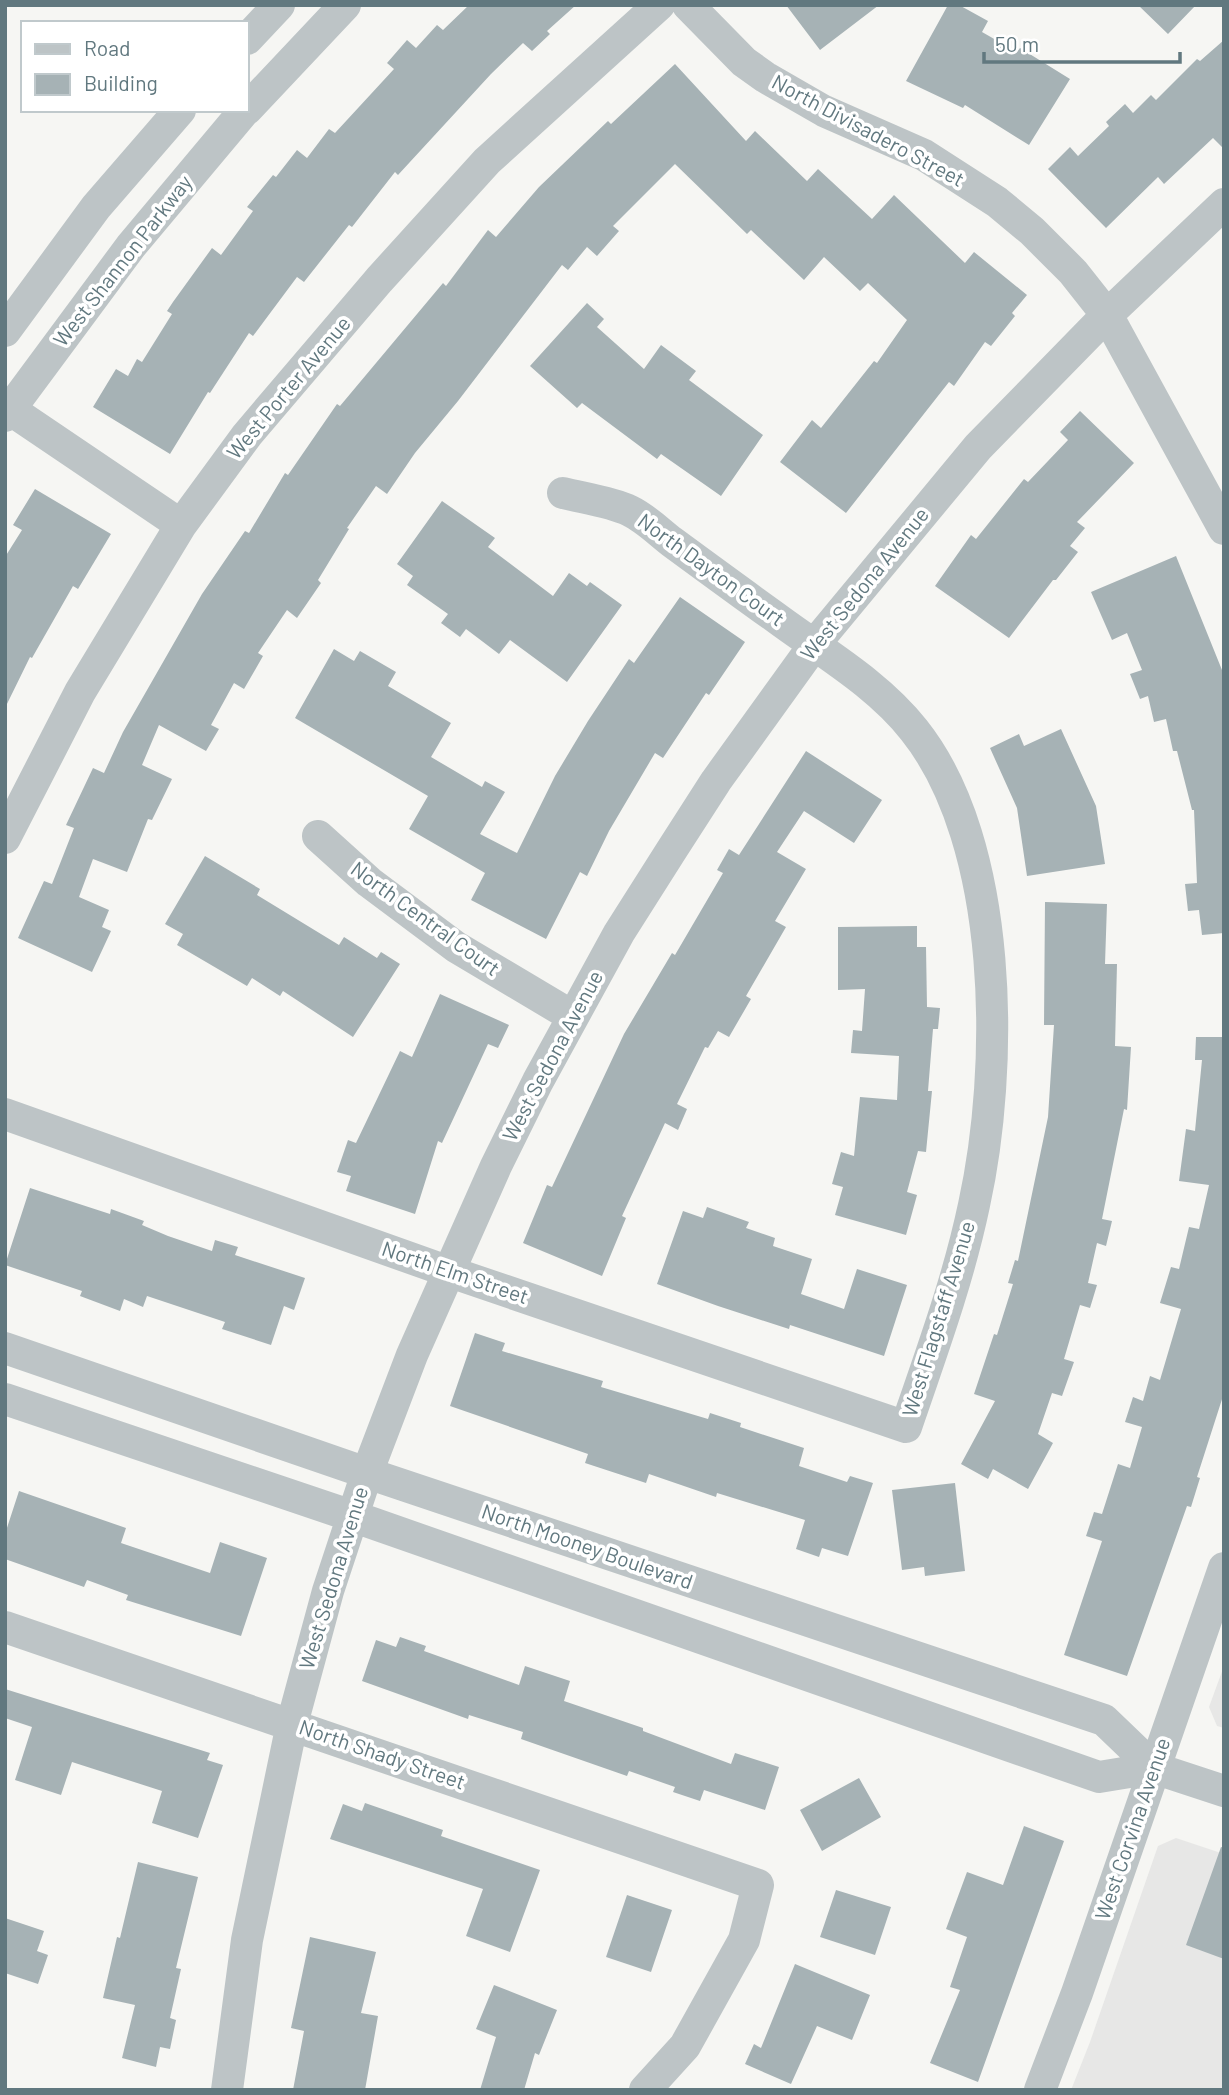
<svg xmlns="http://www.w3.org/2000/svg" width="1229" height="2095" font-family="Barlow,sans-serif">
<rect width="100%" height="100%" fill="#f6f6f3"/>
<path fill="#e7e7e6" d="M 1224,1666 L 1224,1728 L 1217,1726 L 1209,1707 Z
M 1176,1838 L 1224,1854 L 1224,2090 L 1071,2090 L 1090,2042 L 1158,1846 Z"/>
<path fill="#a6b2b5" d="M 469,5 L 576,5 L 547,31 L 550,34 L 532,51 L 523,43 L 491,74 L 398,175 L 395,172 L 352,227 L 349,225 L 304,282 L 297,277 L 253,336 L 249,333 L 210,393 L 208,392 L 170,454 L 93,407 L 116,369 L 128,376 L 137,359 L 142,362 L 172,314 L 167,311 L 173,302 L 212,248 L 221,255 L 253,211 L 247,207 L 273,175 L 276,177 L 297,150 L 307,158 L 329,129 L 335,133 L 394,69 L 387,63 L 407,40 L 416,48 L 437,25 L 443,30 Z
M 786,5 L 879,5 L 820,50 Z
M 948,5 L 959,5 L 988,21 L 982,32 L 1017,52 L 1020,48 L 1070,79 L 1029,145 L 965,105 L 963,108 L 906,81 Z
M 1138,5 L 1196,5 L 1168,34 Z
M 1224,40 L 1224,149 L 1213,138 L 1164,184 L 1158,177 L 1106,228 L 1048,169 L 1070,147 L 1078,156 L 1109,126 L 1106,122 L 1125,104 L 1133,113 L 1151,95 L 1156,100 L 1197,59 L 1200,61 Z
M 675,64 L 746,141 L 755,131 L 807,181 L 818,169 L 872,219 L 894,195 L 965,263 L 974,252 L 1027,295 L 1012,313 L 1015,316 L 991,346 L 985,342 L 954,386 L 949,382 L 846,513 L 780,462 L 812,420 L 821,428 L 874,361 L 877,363 L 907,320 L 868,283 L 860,291 L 824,257 L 804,280 L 751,230 L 747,234 L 675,164 L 613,226 L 619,231 L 597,256 L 587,247 L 568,270 L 562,265 L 458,401 L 415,453 L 387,494 L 376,486 L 347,528 L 349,529 L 318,580 L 321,583 L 297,618 L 287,610 L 258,653 L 263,656 L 244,689 L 234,683 L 211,725 L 219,729 L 206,751 L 159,725 L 142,765 L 172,779 L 152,820 L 148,819 L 127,872 L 93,859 L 79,897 L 109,910 L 102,927 L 111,931 L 92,972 L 18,938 L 44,881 L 52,884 L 74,828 L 66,825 L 93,768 L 104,773 L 123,732 L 202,594 L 245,531 L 249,533 L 285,473 L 288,475 L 337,404 L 340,406 L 443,283 L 446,286 L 488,230 L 496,237 L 539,187 L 608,121 L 611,124 Z
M 587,303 L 604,319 L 597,327 L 644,369 L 661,345 L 696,371 L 689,380 L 763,435 L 721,496 L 661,454 L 657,459 L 582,403 L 577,408 L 530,366 Z
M 1080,411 L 1134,463 L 1077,522 L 1085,528 L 1070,546 L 1078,552 L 1056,580 L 1053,580 L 1009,638 L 935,586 L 971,535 L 976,539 L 1024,479 L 1028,482 L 1068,440 L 1060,432 Z
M 35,489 L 111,534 L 78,589 L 73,586 L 32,658 L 30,657 L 5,708 L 5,557 L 22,530 L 13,525 Z
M 442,501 L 495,538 L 488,547 L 553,596 L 569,573 L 587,586 L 590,582 L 622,605 L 567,682 L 510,640 L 499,654 L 466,629 L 460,637 L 441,623 L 448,614 L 407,585 L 413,576 L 397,564 Z
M 1176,556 L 1224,675 L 1224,933 L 1202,935 L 1199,910 L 1188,911 L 1185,884 L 1197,883 L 1194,810 L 1192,810 L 1177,751 L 1173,751 L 1166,719 L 1154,722 L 1148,696 L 1140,699 L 1130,674 L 1142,670 L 1127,633 L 1112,640 L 1091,592 Z
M 680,597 L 745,642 L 709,695 L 706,693 L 663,758 L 655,753 L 609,831 L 587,876 L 580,872 L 546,939 L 471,900 L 485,873 L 409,829 L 428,796 L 295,718 L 334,649 L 354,661 L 360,651 L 396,672 L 388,686 L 451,723 L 431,757 L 482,787 L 485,781 L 505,792 L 480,834 L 517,853 L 555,776 L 588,721 L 629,659 L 634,663 Z
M 1061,729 L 1096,806 L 1105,864 L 1027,876 L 1017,808 L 990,748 L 1019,734 L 1024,746 Z
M 806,751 L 882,800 L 854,843 L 804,811 L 777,852 L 806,869 L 775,921 L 786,927 L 746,996 L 751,999 L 729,1037 L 718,1031 L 708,1048 L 705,1047 L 677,1104 L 687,1109 L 678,1130 L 665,1123 L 622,1216 L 626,1218 L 602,1276 L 523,1243 L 547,1185 L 552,1187 L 624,1034 L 672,953 L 675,955 L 723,873 L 717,870 L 729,849 L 739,855 Z
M 205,856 L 260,889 L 257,895 L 339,945 L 344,937 L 377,958 L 381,952 L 400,964 L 353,1037 L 283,991 L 280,996 L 252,978 L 247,986 L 177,945 L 183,934 L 165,924 Z
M 1045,902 L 1107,904 L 1105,964 L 1117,964 L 1115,1046 L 1131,1047 L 1127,1110 L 1124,1109 L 1102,1219 L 1112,1221 L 1106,1246 L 1097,1243 L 1088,1283 L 1097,1285 L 1090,1308 L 1080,1305 L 1064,1359 L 1074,1362 L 1062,1396 L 1052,1393 L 1038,1434 L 1053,1443 L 1028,1489 L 993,1469 L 988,1479 L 961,1464 L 995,1401 L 974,1394 L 994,1334 L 997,1335 L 1013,1284 L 1008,1283 L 1015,1260 L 1018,1261 L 1048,1117 L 1054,1025 L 1044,1025 Z
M 917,926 L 917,947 L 926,947 L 927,1007 L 940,1008 L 938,1029 L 933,1029 L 928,1091 L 932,1091 L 926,1152 L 918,1151 L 907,1192 L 917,1195 L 906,1235 L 835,1215 L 843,1187 L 832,1184 L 841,1152 L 854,1156 L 860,1097 L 897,1100 L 899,1056 L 851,1053 L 853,1030 L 862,1031 L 865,989 L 838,990 L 838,927 Z
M 440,994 L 509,1025 L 498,1048 L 488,1044 L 442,1143 L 438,1141 L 415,1214 L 346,1191 L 351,1176 L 337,1172 L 348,1140 L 356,1143 L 400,1051 L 412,1057 Z
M 1196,1037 L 1224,1037 L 1224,1393 L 1197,1477 L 1200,1478 L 1191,1507 L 1187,1506 L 1127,1676 L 1064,1655 L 1102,1541 L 1086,1536 L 1094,1512 L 1102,1514 L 1118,1464 L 1130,1468 L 1142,1427 L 1125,1422 L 1133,1397 L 1143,1401 L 1150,1376 L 1160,1380 L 1181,1309 L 1160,1303 L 1171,1267 L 1179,1269 L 1189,1227 L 1199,1229 L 1209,1185 L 1179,1181 L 1186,1129 L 1195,1131 L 1202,1060 L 1195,1060 Z
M 30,1188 L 110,1214 L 111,1209 L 144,1221 L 142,1225 L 168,1236 L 212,1251 L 215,1240 L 238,1247 L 235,1255 L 305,1278 L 294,1310 L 284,1306 L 271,1345 L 222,1329 L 225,1322 L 147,1296 L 143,1307 L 124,1299 L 120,1311 L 80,1296 L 82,1291 L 5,1265 Z
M 707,1207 L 749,1222 L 746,1228 L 775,1238 L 773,1246 L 812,1259 L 801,1294 L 844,1309 L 857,1269 L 907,1285 L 884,1356 L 790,1325 L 789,1329 L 718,1306 L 657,1284 L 683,1211 L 703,1218 Z
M 475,1333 L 505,1343 L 502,1351 L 603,1381 L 601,1387 L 708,1419 L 710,1413 L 741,1423 L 740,1427 L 804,1448 L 799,1466 L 847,1482 L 850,1476 L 873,1483 L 848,1556 L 822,1548 L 819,1557 L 796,1549 L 805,1520 L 717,1493 L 716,1497 L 649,1474 L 646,1483 L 585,1463 L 588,1454 L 450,1406 Z
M 955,1483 L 965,1571 L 925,1576 L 924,1567 L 902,1570 L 892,1490 Z
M 19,1491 L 126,1528 L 121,1543 L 210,1573 L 220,1542 L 267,1558 L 241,1636 L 126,1600 L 128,1595 L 87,1580 L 84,1587 L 5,1559 L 5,1534 Z
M 400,1637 L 426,1646 L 424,1651 L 519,1685 L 525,1666 L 570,1681 L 564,1701 L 643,1728 L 643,1731 L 731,1764 L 735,1753 L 779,1767 L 765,1810 L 704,1790 L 700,1801 L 673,1792 L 675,1787 L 629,1771 L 627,1776 L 521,1739 L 523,1732 L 469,1715 L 468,1719 L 362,1681 L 376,1640 L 396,1647 Z
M 5,1689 L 210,1753 L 207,1760 L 223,1765 L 198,1838 L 152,1823 L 162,1791 L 72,1762 L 61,1795 L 15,1780 L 32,1727 L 5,1718 Z
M 859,1778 L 881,1817 L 822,1851 L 800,1810 Z
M 365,1803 L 443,1830 L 441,1836 L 540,1870 L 510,1952 L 466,1936 L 483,1889 L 330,1839 L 343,1804 L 362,1811 Z
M 1024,1826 L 1064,1841 L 978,2082 L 930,2063 L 960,1990 L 950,1987 L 967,1937 L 946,1929 L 967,1872 L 1003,1885 Z
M 1221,1847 L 1224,1848 L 1224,1959 L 1186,1945 Z
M 138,1862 L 198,1877 L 176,1968 L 181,1969 L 170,2018 L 176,2020 L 170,2049 L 160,2047 L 156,2067 L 122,2058 L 135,2005 L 103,1998 L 117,1937 L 120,1938 Z
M 836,1890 L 891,1907 L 875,1955 L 820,1937 Z
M 627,1895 L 672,1910 L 651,1972 L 606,1957 Z
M 5,1918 L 44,1931 L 37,1951 L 48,1955 L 38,1984 L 5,1973 Z
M 310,1937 L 376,1952 L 361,2013 L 378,2016 L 365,2090 L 293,2090 L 304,2031 L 291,2028 Z
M 795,1964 L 870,1995 L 852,2040 L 817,2026 L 791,2084 L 745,2064 L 754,2044 L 761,2048 Z
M 494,1985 L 557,2010 L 539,2055 L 535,2053 L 524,2090 L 480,2090 L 496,2037 L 476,2029 Z"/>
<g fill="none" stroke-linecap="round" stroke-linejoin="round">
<path stroke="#bdc4c6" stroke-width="32" d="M 688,5 L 744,62 L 765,77 L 824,111 L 924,155 L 997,202 L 1032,231 L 1073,272 L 1107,315 L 1224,529
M 247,39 L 279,5
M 247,109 L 345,5
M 5,331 L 96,207 L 180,110
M 5,406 L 181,525
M 5,416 L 131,246 L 245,110
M 318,836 L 369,882 L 456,947 L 572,1016
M 5,838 L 80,692 L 181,525 L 247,435 L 379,280 L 487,161 L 659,5
M 5,1114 L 447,1271 L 906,1427 C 931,1354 958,1281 974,1205 C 1004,1069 1005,844 914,730 C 877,683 822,652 775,617 C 740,592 706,567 672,542 C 659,532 645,518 630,511 C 612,502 583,498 563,493
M 5,1348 L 367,1473 L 1104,1720 L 1154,1768 L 1224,1791
M 5,1399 L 352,1516 L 1099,1777 L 1154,1768
M 5,1627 L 758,1885 L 744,1940 L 685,2046 L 645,2090
M 227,2090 L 247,1940 L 292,1724 L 328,1591 L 367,1473 L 412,1355 L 496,1166 L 538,1081 L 619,933 L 671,851 L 716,781 L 814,645 L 978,447 L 1107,315 L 1224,204
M 1040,2090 L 1077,1993 L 1224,1568"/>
</g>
<g text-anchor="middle" stroke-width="7" stroke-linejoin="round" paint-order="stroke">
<g font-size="21" fill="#61787f" stroke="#fff">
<text transform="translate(868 131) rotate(28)" y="7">North Divisadero Street</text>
<text transform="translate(123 261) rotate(-52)" y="7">West Shannon Parkway</text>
<text transform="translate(289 388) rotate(-50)" y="7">West Porter Avenue</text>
<text transform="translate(711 570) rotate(36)" y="7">North Dayton Court</text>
<text transform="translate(865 584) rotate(-51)" y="7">West Sedona Avenue</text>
<text transform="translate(425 919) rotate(36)" y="7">North Central Court</text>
<text transform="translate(553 1056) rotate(-62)" y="7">West Sedona Avenue</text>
<text transform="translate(455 1273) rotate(19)" y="7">North Elm Street</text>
<text transform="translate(939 1319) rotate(-73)" y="7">West Flagstaff Avenue</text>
<text transform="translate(587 1547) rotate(19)" y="7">North Mooney Boulevard</text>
<text transform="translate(334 1578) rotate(-73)" y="7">West Sedona Avenue</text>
<text transform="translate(382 1755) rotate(19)" y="7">North Shady Street</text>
<text transform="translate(1133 1829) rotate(-71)" y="7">West Corvina Avenue</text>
</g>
</g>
<rect width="1229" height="2095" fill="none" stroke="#61787f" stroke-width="14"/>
<rect x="21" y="21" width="228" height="91" fill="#ffffff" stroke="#c0c9cc" stroke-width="2"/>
<rect x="35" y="44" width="35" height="10" fill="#bdc4c6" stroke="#c0c9cc" stroke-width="2"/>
<text x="84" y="56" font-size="21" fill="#61787f">Road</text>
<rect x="35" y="74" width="35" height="21" fill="#a6b2b5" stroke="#c0c9cc" stroke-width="2"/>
<text x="84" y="91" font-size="21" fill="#61787f">Building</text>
<path d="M984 52v10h196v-10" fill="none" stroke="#61787f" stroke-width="3.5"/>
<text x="995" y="52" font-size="21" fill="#61787f" stroke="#ffffff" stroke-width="5" paint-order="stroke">50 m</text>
</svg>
